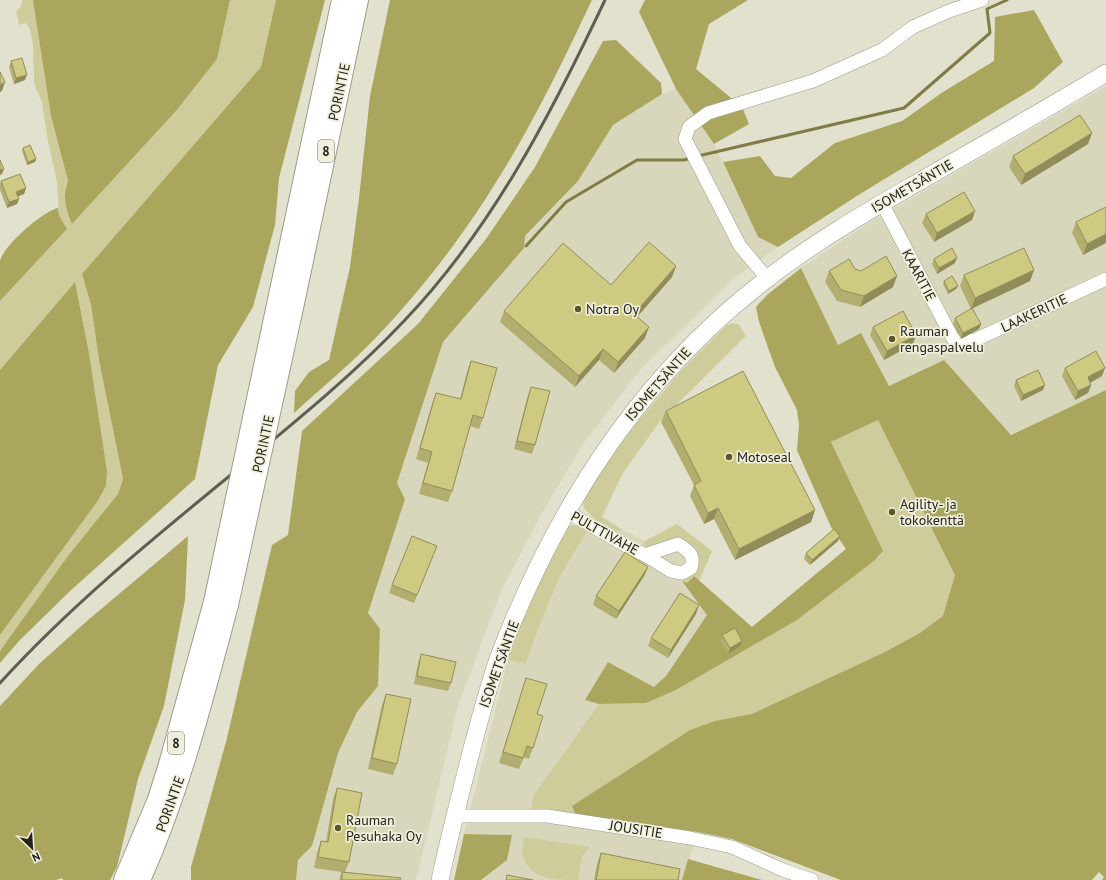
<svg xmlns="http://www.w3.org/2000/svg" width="1106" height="880" font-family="'PT Sans',sans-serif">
<rect width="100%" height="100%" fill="#e2e1ce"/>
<path fill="#d8d7bc" d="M 1106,86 L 1106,390 L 1011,435 L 944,361 L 889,386 L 861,333 L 838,345 L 801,268 L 867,224 Z
M 676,89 L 714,144 L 758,237 L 778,247 L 734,278 L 639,371 L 583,444 L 541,515 L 501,591 L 458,706 L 416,880 L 296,880 L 298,861 L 312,846 L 338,753 L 357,712 L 378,686 L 380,630 L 368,613 L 405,499 L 397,483 L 443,342 L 471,310 L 525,237 L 578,181 L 613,125 L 662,94 Z
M 592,518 L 617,531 L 623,530 L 644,541 L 677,524 L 712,551 L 699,581 L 707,615 L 666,676 L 654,687 L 609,662 L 585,700 L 599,704 L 533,796 L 576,815 L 698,832 L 682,880 L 481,880 L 507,860 L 512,835 L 464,834 L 508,660 L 527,663 L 537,632 L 560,576 L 586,533 Z"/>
<path fill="#cfcc9b" d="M 22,0 L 33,0 L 35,8 L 51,116 L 68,181 L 65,189 L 72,224 L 176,111 L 217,59 L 230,0 L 276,0 L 261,67 L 82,274 L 91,305 L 99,360 L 123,479 L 118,494 L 0,651 L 0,635 L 97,502 L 106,486 L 107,471 L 89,353 L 75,282 L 0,370 L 0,301 L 67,229 L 59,215 L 57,182 L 48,141 L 42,102 L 34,84 L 33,44 L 30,29 L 26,23 L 19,25 L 16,11 L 21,7 Z
M 734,323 L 739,325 L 746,336 L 660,421 L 623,473 L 602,517 L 623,530 L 617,531 C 604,524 585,517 582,501 L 624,438 L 680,372 L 727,325 Z
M 878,420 L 993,445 L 1106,439 L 841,880 L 732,839 L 698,832 L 531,809 L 533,796 L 599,704 L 646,703 L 676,690 L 797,620 L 874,561 L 883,552 L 831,442 Z
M 677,524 L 712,551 L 699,581 L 694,576 L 687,583 L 682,581 C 690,576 700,563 697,553 C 696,549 692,547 688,544 L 648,547 L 644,546 L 644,542 Z
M 573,525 L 586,529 L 586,533 L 560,576 L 537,632 L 526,664 L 508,660 L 518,629 L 565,527 Z
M 524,837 L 590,847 L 582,857 L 578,880 C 556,880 530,880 523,856 C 521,851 524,843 524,837 Z"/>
<path fill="#aba65e" d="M 33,0 L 230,0 L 217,59 L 176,111 L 72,224 C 66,210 62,196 68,181 L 51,116 Z
M 276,0 L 325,0 L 279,178 L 275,225 L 253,307 L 218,365 L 195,479 L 69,592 L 19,641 L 0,663 L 0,651 L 68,556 L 118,494 L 123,479 L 99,360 L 91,305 L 82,274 L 261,67 Z
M 390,0 L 592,0 C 563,61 534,122 498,179 C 459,243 405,312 350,363 C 332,380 312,396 294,413 L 295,391 L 309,372 L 329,360 L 350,267 L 359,198 L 370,96 Z
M 645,0 L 748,0 L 709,24 L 696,69 L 742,107 L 749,124 L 714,144 L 676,89 L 639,12 Z
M 1034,10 L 1063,62 L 1034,88 L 860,194 L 778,247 L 758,237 L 723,162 L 760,156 L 775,176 L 791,178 L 835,143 L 902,121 L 943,92 L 994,61 L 995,17 Z
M 616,40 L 661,83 L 662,94 L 613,125 L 578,181 L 525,236 L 524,248 L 443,342 L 397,483 L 405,499 L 368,613 L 380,629 L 378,686 L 357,712 L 338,753 L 312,846 L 298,860 L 296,880 L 191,880 L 191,867 L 226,742 L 272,545 L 288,535 L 302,431 L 418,324 L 486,239 L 535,167 L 603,41 Z
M 58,208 L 59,215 L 67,229 L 0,301 C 0,289 0,273 0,261 C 3,246 43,211 58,208 Z
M 801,268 L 838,345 L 861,333 L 889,386 L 944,360 L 1011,435 L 1106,390 L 1106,880 L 1102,880 L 1104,877 L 1099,872 L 1092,880 L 841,880 L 732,839 L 698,832 L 576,815 L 572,806 L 690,730 L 715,721 L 752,714 L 883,653 L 920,633 L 943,616 L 955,575 L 878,420 L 831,442 L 883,551 L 874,561 L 797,620 L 676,690 L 646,703 L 599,704 L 585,700 L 608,662 L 654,687 L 666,676 L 707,615 L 682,581 L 687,583 L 694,576 L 752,627 L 846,549 L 831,527 L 797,450 L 799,425 L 797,410 L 775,367 L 759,322 L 756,307 L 767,295 Z
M 75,282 L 89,353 L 107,471 L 106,486 L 97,502 L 0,635 L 0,370 Z
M 188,536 L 185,600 L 164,706 L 138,779 L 117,867 L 110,880 L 63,880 L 62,878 L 56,880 L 0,880 L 0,706 L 39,664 L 88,620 Z
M 464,834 L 512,835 L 507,860 L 481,880 L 454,880 Z
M 688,859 L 762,880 L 682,880 Z"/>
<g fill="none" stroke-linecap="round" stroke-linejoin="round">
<path stroke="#807c47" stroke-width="3" d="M 698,156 L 904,108 L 990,33 L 987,9 L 1007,0
M 526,246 L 566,202 L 637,160 L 684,160 L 691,158"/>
<g stroke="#9c9b89" stroke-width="14">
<path id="minor" d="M 882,203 L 953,339 L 960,342 L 975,340 L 1106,279
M 767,278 L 740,246 L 685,139 L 689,127 L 708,113 L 813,81 L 882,50 L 913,27 L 949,11 L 982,0
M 566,511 L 630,548 L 645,555 L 671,571 L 682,573 L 691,568 C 695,555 689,551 678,544 L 645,555
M 454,816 L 547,816 L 690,838 L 732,847 L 783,870 L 812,880"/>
</g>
<g stroke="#9c9b89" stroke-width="18">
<path id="major" d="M 440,880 C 450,833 462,787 474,741 C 482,711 490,680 501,651 C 557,507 642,374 767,279 C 813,243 865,213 915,184 C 979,147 1043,111 1106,73"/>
</g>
<g stroke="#9c9b89" stroke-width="22">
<path id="highway" d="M 278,300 L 342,0
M 294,303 L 358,0
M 124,880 L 157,802 L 168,768 L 214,602
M 140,880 C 180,791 203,698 228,605"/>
</g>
<use href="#minor" stroke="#fff" stroke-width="13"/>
<use href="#major" stroke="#fff" stroke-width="17"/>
<use href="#highway" stroke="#fff" stroke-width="20"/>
<path stroke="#5f5e54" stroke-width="3" d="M 0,683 C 72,604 155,537 238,469 C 295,422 353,375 404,321 C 492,229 551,114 605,0"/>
<g stroke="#9c9b89" stroke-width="22" stroke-linecap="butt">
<path id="highway-bridge" d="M 214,602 L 278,300
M 228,605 L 294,303"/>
</g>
<use href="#highway-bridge" stroke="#fff" stroke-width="20"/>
</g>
<path fill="#b2ae6f" d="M 11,61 L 25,80 L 14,84 L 9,67 Z
M 1092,133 L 1088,144 L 1021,185 L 1009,167 L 1013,156 Z
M 23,148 L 36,159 L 35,162 L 27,165 L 22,151 Z
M 1,181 L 26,188 L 24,194 L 18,196 L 17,204 L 7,208 L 0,190 L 0,184 Z
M 1106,207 L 1083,255 L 1072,233 L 1076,222 Z
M 975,211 L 972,220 L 934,242 L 922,223 L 926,214 Z
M 934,259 L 955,263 L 937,274 L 932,264 Z
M 676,266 L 672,277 L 637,317 L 645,338 L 614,373 L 599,360 L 575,387 L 500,322 L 504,311 L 611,285 Z
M 855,269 L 893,287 L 860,307 L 837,301 L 825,282 L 829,271 Z
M 1034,270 L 1030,281 L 971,309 L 960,286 L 964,275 Z
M 944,281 L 958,286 L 956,289 L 948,294 L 943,284 Z
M 955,318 L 981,324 L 979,329 L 961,339 L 953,324 Z
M 873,327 L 916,335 L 913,344 L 884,360 L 870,335 Z
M 471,361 L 483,418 L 479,429 L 470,426 L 452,491 L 448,502 L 419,494 L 428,463 L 416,459 L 432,404 L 436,393 L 460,399 L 467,372 Z
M 1065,368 L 1102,376 L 1090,383 L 1091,385 L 1088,393 L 1075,400 L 1062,376 Z
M 1016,380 L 1043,390 L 1021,401 L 1014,386 Z
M 531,387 L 535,445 L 532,454 L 514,449 L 528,395 Z
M 666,411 L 815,510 L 811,522 L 735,560 L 714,519 L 704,524 L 690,496 L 694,485 L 661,422 Z
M 840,536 L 838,541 L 810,565 L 804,559 L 806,553 Z
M 437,546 L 414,603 L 389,593 L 392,585 Z
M 648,567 L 644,576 L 616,619 L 593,605 L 596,596 Z
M 696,614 L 668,658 L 648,646 L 651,638 Z
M 722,635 L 740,646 L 728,654 L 720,641 Z
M 421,654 L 451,683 L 448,691 L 414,684 L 418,663 Z
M 526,678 L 537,714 L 533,748 L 529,759 L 524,757 L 519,769 L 499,763 Z
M 386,694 L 397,764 L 393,775 L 368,769 L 382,705 Z
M 337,788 L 349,862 L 345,872 L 400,880 L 339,880 L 342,872 L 314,868 L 317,853 L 321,841 L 326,842 L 333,799 Z
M 601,853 L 678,880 L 594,880 L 597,864 Z"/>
<path fill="#918d5a" d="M 27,75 L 25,80 L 14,84 L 16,78 Z
M 5,82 L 2,91 L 0,92 L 0,85 Z
M 1092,133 L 1088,144 L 1021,185 L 1025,174 Z
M 36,159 L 35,162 L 27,165 L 28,162 Z
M 4,169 L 2,174 L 0,175 L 0,170 Z
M 26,188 L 24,194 L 14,198 L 16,192 Z
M 19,199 L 17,204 L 7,208 L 9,202 Z
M 975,211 L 972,220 L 934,242 L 937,233 Z
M 1106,234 L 1106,243 L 1083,255 L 1087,244 Z
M 957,258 L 955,263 L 937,274 L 939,268 Z
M 676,266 L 672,277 L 630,325 L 634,314 Z
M 1034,270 L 1030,281 L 971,309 L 975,298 Z
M 897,276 L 893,287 L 860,307 L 864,296 Z
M 958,286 L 956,289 L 948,294 L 949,291 Z
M 981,324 L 979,329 L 961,339 L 963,333 Z
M 649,327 L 645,338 L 614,373 L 618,362 Z
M 916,335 L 913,344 L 884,360 L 887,351 Z
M 603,349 L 599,360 L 575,387 L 579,376 Z
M 1105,368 L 1102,376 L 1084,386 L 1088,377 Z
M 1045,385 L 1043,390 L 1021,401 L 1023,395 Z
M 1091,385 L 1088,393 L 1075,400 L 1078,391 Z
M 718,508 L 714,519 L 704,524 L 708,513 Z
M 815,510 L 811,522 L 735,560 L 739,549 Z
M 840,536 L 838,541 L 810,565 L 812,560 Z
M 648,567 L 644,576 L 616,619 L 619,611 Z
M 699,605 L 696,614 L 668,658 L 671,650 Z
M 742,641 L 740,646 L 728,654 L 730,648 Z"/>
<path fill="#cfca81" stroke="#918d5a" d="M 22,58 L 27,75 L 16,78 L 11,61 Z
M 0,72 L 5,82 L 0,85 Z
M 1080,115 L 1092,133 L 1025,174 L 1013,156 Z
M 30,145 L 36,159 L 28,162 L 23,148 Z
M 0,160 L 4,169 L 0,170 Z
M 20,174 L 26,188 L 16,192 L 19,199 L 9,202 L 1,181 Z
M 964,192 L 975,211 L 937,233 L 926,214 Z
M 1106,207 L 1106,234 L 1087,244 L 1076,222 Z
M 649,242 L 676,266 L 634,314 L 649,327 L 618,362 L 603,349 L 579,376 L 504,311 L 563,243 L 611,285 Z
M 952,248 L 957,258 L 939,268 L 934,259 Z
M 1024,248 L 1034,270 L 975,298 L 964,275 Z
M 886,256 L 897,276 L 864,296 L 841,290 L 829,271 L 849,259 L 855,269 L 861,271 Z
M 952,276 L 958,286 L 949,291 L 944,281 Z
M 972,308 L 981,324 L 963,333 L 955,318 Z
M 903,311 L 916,335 L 887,351 L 873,327 Z
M 1096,351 L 1105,368 L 1088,377 L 1091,385 L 1078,391 L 1065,368 Z
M 471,361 L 497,368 L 483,418 L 473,415 L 452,491 L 423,483 L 432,452 L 420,448 L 436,393 L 461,399 Z
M 1038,370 L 1045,385 L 1023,395 L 1016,380 Z
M 743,371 L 815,510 L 739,549 L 718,508 L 708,513 L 694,485 L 701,481 L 666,411 Z
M 531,387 L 550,391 L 535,445 L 517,441 Z
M 834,529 L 840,536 L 812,560 L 806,553 Z
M 412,536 L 437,546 L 417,595 L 392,585 Z
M 625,552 L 648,567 L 619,611 L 596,596 Z
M 680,593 L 699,605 L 671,650 L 651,638 Z
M 735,628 L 742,641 L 730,648 L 722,635 Z
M 421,654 L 456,662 L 451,683 L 417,676 Z
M 526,678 L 547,684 L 537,714 L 543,716 L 533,748 L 527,746 L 523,758 L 503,752 Z
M 386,694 L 411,699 L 397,764 L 372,758 Z
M 337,788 L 362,793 L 349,862 L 318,857 L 321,841 L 328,842 Z
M 601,853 L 680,869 L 678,880 L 596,880 Z
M 342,872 L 401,878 L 400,880 L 342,880 Z
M 507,875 L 533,880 L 506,880 Z"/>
<g fill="#5c5825" stroke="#f0efdb" stroke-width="1.5">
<circle cx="578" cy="309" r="4"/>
<circle cx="892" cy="339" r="4"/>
<circle cx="729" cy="457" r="4"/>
<circle cx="892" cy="512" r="4"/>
<circle cx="338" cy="828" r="4"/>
</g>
<g text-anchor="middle" stroke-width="3.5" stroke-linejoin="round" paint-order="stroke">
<g fill="#f0efdb" stroke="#616055" stroke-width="1">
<rect x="318" y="140" width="16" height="22" rx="3"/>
<rect x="168" y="732" width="16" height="22" rx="3"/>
</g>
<g font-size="13" font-weight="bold" fill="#24231c">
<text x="326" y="156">8</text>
<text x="176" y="748">8</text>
</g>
<g font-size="14" fill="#24231c" stroke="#f0efdb">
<text transform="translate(339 92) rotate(-78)" y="5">PORINTIE</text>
<text transform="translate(912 186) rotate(-30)" y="5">ISOMETSÄNTIE</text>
<text transform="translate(919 275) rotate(62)" y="5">KAARITIE</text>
<text transform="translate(1034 313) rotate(-25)" y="5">LAAKERITIE</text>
<text transform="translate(658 384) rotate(-49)" y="5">ISOMETSÄNTIE</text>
<text transform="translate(263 444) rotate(-78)" y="5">PORINTIE</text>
<text transform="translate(605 533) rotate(29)" y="5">PULTTIVAHE</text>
<text transform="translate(499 664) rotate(-70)" y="5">ISOMETSÄNTIE</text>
<text transform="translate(170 804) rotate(-70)" y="5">PORINTIE</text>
<text transform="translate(636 829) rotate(9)" y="5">JOUSITIE</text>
</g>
<g font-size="14" fill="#24231c" stroke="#f0efdb" text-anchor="start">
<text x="586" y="314">Notra Oy</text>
<text x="900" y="336">Rauman<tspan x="900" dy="16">rengaspalvelu</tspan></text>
<text x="737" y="462">Motoseal</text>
<text x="900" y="509">Agility- ja<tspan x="900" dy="16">tokokenttä</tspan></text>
<text x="346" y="825">Rauman<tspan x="346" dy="16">Pesuhaka Oy</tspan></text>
</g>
</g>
<g transform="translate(32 848) rotate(155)" stroke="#f0efdb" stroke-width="3" paint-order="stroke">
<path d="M0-3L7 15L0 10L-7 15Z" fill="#24231c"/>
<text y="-6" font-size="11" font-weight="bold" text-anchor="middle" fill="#24231c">N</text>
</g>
</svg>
